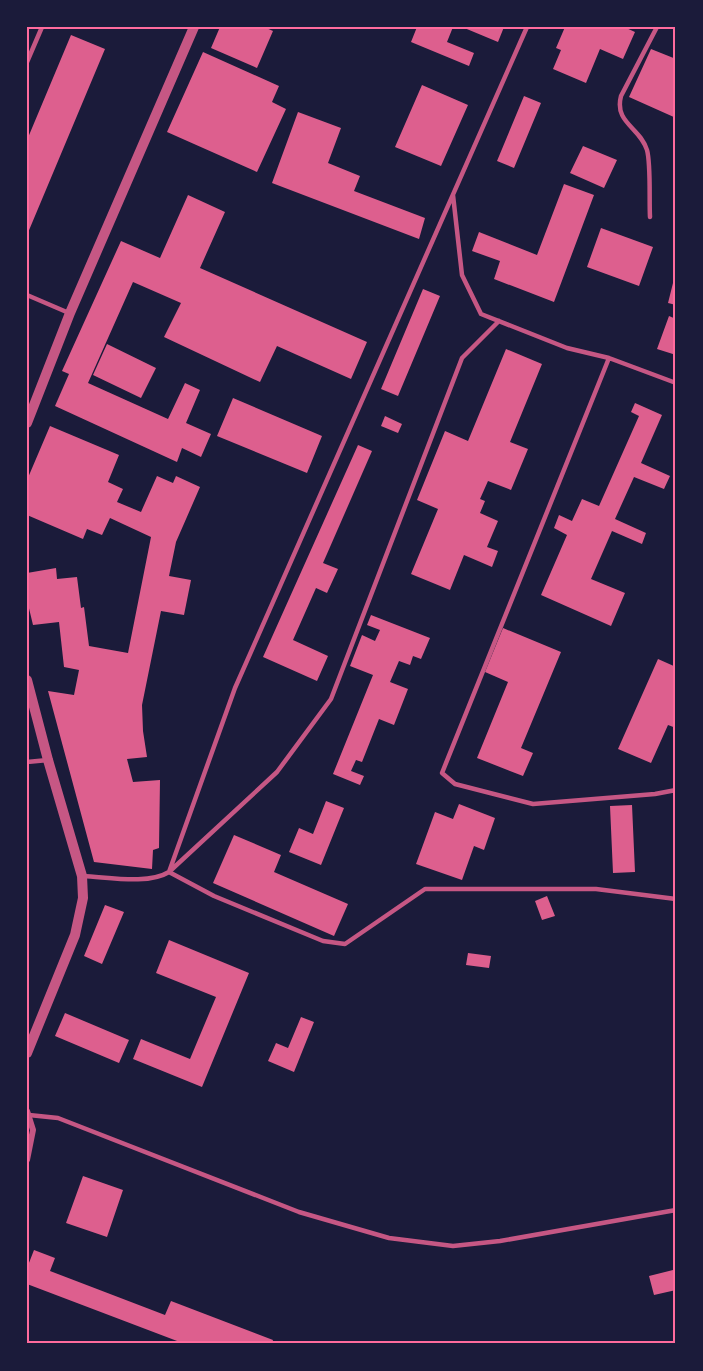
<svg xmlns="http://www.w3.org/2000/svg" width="703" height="1371" font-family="'Titillium Web',sans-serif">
<rect width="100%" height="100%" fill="#1b1b3a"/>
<path fill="#dd5f8e" d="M 220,27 L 264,27 L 273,31 L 257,68 L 211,48 Z
M 417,27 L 453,27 L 447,42 L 474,53 L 469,66 L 411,42 Z
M 462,27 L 504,27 L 498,42 Z
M 565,27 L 624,27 L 635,32 L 623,59 L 600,49 L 586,83 L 553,69 L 561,50 L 556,48 Z
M 71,35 L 105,49 L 27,235 L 27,140 Z
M 651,49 L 676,59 L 676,118 L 629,97 Z
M 203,52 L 279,86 L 272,102 L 286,109 L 257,172 L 167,132 Z
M 422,85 L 468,105 L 441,166 L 395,147 Z
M 524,96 L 541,103 L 514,168 L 497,161 Z
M 298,112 L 341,128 L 328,163 L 360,176 L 354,191 L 425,218 L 419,239 L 272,183 Z
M 583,146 L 617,160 L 604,188 L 570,173 Z
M 564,184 L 594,195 L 554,302 L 494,279 L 500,261 L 472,251 L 479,232 L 537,255 Z
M 188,195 L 225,212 L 200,268 L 367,342 L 351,379 L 277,346 L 260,382 L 164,337 L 181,303 L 133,282 L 88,383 L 168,419 L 185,383 L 200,390 L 186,423 L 211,434 L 201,457 L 182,448 L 177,462 L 55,406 L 69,374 L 62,371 L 121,241 L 160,258 Z
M 601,228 L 653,247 L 639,286 L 587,267 Z
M 675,275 L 676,276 L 676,305 L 668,303 Z
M 423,289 L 440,296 L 398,396 L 381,389 Z
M 669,316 L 676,319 L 676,355 L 657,349 Z
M 107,344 L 156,368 L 141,398 L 93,375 Z
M 506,349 L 542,364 L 510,442 L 528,449 L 511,490 L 488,481 L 480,499 L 485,501 L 480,513 L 498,521 L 487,547 L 498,551 L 492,567 L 464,555 L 450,590 L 411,574 L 438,509 L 417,500 L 445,431 L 468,441 Z
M 233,398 L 322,436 L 307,473 L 217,436 Z
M 635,403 L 662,415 L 641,463 L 670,476 L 664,489 L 634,477 L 615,519 L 646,533 L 642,544 L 612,531 L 591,579 L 625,593 L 611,626 L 541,595 L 567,535 L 554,528 L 559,515 L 572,521 L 582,499 L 599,506 L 639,416 L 631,412 Z
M 385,416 L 402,424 L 398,433 L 381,426 Z
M 50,426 L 119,455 L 108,482 L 123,489 L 117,502 L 141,512 L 157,476 L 173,483 L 176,476 L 200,487 L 176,542 L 169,576 L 191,580 L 184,615 L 161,611 L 142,705 L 143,731 L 147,757 L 127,759 L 133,782 L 160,780 L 159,848 L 153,850 L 152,869 L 94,862 L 48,691 L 74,695 L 79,670 L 64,667 L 59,622 L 33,625 L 27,600 L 27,573 L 56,568 L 57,579 L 77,577 L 81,608 L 84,607 L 89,646 L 128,653 L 151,537 L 110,518 L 102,535 L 87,529 L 83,539 L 27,515 L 27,480 Z
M 358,445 L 372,451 L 323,563 L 338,569 L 327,593 L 316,588 L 293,640 L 328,656 L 317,681 L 263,657 Z
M 371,615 L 430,638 L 421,659 L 413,656 L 410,665 L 399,661 L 390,682 L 408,689 L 394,725 L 379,719 L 362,762 L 356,760 L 351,771 L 364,776 L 360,785 L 333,774 L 373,675 L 350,666 L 362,635 L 375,641 L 380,630 L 367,625 Z
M 503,628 L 561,652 L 521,748 L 533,753 L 523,776 L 477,758 L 508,682 L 485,672 Z
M 658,659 L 676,667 L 676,728 L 668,725 L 651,763 L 618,749 Z
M 326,801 L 344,808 L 321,865 L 289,852 L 299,828 L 313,834 Z
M 459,804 L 495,818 L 484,850 L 474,846 L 462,880 L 416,864 L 435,812 L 453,819 Z
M 632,805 L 635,872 L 613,873 L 610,806 Z
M 234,835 L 281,855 L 274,872 L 348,904 L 334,936 L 213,883 Z
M 547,896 L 555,916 L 542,920 L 535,901 Z
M 105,905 L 124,912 L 102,964 L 84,956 Z
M 169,940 L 249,973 L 202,1087 L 133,1059 L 141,1039 L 190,1059 L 216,997 L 156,973 Z
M 468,953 L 491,956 L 489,968 L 466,965 Z
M 65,1013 L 129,1040 L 119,1063 L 55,1036 Z
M 301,1017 L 314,1022 L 294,1072 L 268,1061 L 276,1043 L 288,1048 Z
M 83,1176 L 123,1190 L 107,1237 L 66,1223 Z
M 34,1250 L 55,1258 L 50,1271 L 165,1315 L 171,1301 L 273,1340 L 272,1344 L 185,1344 L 27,1284 L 27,1268 Z
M 673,1270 L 676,1290 L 654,1295 L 649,1276 Z"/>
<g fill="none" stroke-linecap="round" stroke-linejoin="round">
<path stroke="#c65784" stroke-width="4.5" d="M 27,62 L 42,27
M 453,195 L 462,275 L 481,314 L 567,348 L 609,358 L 676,383
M 650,217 C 649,200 651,164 647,150 C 640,127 614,123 621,96 L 657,27
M 27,295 L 69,313
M 499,321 L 462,358 L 331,699 L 277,772 L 169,872 L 214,896 L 323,941 L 345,944 L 425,889 L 596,889 L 676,899
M 609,358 L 442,773 L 455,784 L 533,804 L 655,794 L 676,790
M 27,762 L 48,760
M 83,876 C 108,877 148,885 169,872 L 235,688 L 527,27
M 29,1115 L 58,1118 L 299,1212 L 389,1238 L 453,1246 L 500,1241 L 676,1210"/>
<path stroke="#c65784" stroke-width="6" d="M 27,1111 L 33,1130 L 27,1160"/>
<path stroke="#c65784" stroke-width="10" d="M 27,423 L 70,313 L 194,27
M 27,680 L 48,760 L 82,876 L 83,898 L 75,935 L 27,1053"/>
</g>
<rect width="703" height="1371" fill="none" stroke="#1b1b3a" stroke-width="57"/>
<rect x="28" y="28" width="646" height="1314" fill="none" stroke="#ff6b9d" stroke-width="2"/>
</svg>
